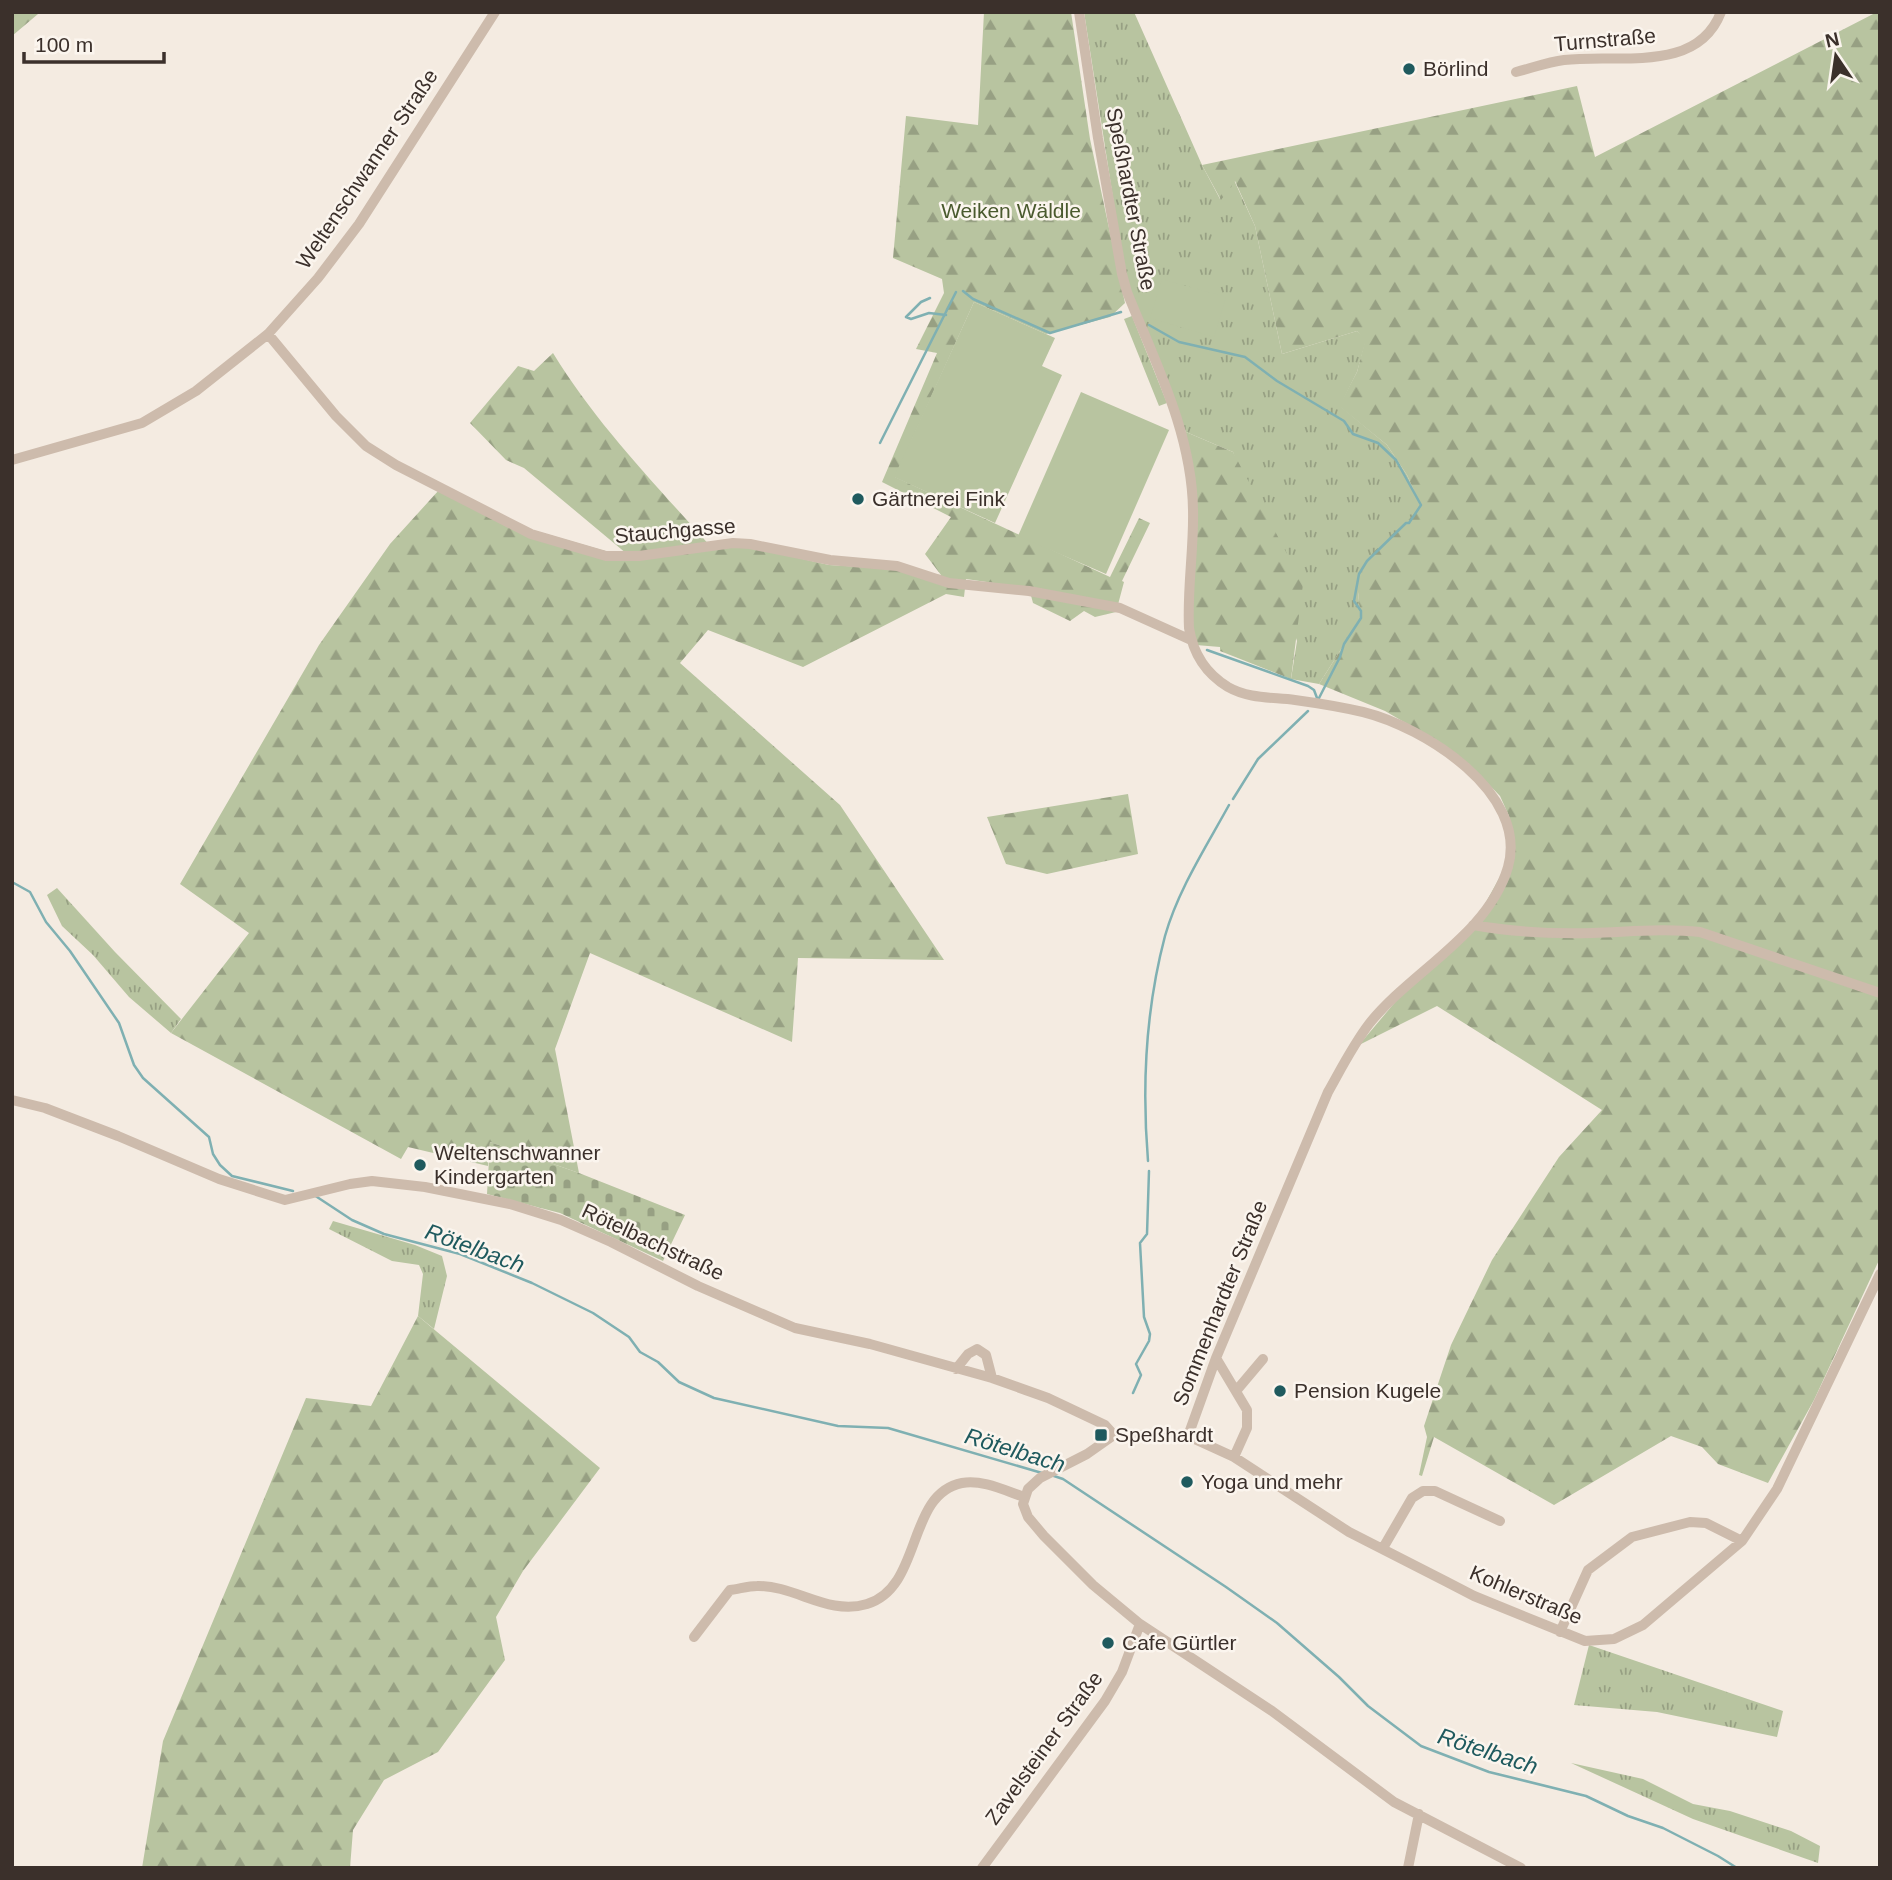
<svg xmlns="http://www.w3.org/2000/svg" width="1892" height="1880" font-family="Arial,sans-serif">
<defs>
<pattern id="grass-tufts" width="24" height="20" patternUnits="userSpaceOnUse" patternTransform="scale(1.75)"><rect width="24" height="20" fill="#b8c4a0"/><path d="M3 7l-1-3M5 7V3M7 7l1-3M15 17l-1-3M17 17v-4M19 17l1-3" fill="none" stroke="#97a083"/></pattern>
<pattern id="forest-firs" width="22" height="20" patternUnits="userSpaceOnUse" patternTransform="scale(1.75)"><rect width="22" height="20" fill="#b8c4a0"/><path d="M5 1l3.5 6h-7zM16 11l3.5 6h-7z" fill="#97a083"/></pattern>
<pattern id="cemetery-stones" width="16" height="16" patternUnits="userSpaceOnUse" patternTransform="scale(1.75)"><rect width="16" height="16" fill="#b8c4a0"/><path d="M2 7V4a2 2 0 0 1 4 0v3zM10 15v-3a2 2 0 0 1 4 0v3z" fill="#97a083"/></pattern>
</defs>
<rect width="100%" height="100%" fill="#f4ebe1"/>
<path fill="url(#grass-tufts)" d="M 1084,12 L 1134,12 L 1202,165 L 1220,199 L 1234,180 L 1255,226 L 1282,354 L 1357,331 L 1366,340 L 1357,372 L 1340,406 L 1387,445 L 1407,475 L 1421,506 L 1412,518 L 1380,547 L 1358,594 L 1361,618 L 1319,684 L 1291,679 L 1297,641 L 1233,452 L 1186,432 L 1134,304 L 1123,262 Z
M 1132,316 L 1167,403 L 1159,406 L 1124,319 Z
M 57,888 L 115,952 L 181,1019 L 171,1033 L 129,997 L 93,955 L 62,926 L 47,895 Z
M 333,1221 L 415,1245 L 442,1256 L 447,1276 L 434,1329 L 418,1316 L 423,1274 L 419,1265 L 392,1261 L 329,1229 Z
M 1589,1645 L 1783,1711 L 1777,1737 L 1657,1712 L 1574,1705 Z
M 1571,1763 L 1643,1779 L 1693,1804 L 1730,1811 L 1791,1831 L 1820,1846 L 1818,1863 L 1693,1819 Z"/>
<path fill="url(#forest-firs)" d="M 12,12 L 37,12 L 38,14 L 12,36 Z
M 984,12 L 1071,12 L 1090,139 L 1125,303 L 1110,317 L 1046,334 L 974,302 L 895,477 L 1110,577 L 1139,518 L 1150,523 L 1122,581 L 1124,582 L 1116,612 L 1095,617 L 1084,611 L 1070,621 L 1033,603 L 1029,588 L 966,579 L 964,597 L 946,594 L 803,667 L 708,630 L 680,663 L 840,805 L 944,960 L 798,958 L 792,1042 L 590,953 L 555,1049 L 579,1173 L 490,1142 L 488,1166 L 408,1147 L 401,1159 L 171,1033 L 249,933 L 180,884 L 319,645 L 390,544 L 439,490 L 494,519 L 633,559 L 524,468 L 506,460 L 470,423 L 518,366 L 534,371 L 553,353 C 597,425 656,485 712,548 L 750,547 L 829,565 L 895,569 L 941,575 L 925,554 L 951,517 L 882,482 L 937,353 L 916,349 L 944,293 L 942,279 L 893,258 L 906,116 L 978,125 Z
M 1877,12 L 1880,12 L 1880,1258 L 1814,1400 L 1768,1483 L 1718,1464 L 1702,1447 L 1671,1436 L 1554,1505 L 1434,1437 L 1422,1476 L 1419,1475 L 1427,1437 L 1424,1426 L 1451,1345 L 1492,1260 L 1559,1157 L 1602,1110 L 1437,1006 L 1359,1045 L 1407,988 L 1468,935 L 1514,851 L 1509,816 L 1500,796 L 1470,765 L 1435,740 L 1385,711 L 1319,684 L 1361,618 C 1359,602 1355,585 1362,569 C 1370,549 1407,525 1421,506 L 1407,475 L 1387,445 L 1339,406 L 1357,372 L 1365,341 L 1357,331 L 1282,354 L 1255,226 L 1235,181 L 1221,200 L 1202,165 L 1577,86 L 1595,157 Z
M 1186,432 L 1233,452 L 1303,584 L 1291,679 L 1220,651 L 1220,647 L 1196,645 L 1193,628 Z
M 1128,794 L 1138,854 L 1047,874 L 1006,864 L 987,817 Z
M 418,1316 L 600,1468 L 523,1571 L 496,1617 L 505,1660 L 438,1752 L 384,1780 L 353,1830 L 350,1868 L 142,1868 L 163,1741 L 306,1398 L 371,1406 Z"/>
<path fill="url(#cemetery-stones)" d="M 490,1142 L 579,1173 L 685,1215 L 663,1261 L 560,1213 L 487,1194 Z"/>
<path fill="#b8c4a0" d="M 1162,279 L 1226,297 L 1214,337 L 1150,318 Z
M 974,302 L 1055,338 L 1042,366 L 1062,375 L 995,523 L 894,477 Z
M 1081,392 L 1169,430 L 1106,574 L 1018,536 Z"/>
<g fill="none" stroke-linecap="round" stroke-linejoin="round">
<path stroke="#7fb0b2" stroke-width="2.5" d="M 963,291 L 973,299 L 1050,333 L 1121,312
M 930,298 L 921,302 L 906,317 L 911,319 L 929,313 L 946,315
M 1149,325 L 1179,342 L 1245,357 L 1277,381 L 1344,421 L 1353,434 L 1378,443 L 1396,460 L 1421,505 L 1409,523 L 1406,523 L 1367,561 L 1359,574 L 1354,601 L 1361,611 L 1361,618 L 1344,644 L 1340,657 L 1318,700
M 880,443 L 956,292
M 1207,650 L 1308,686 L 1314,690 L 1317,698
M 1233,799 L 1258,759 L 1308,711
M 12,882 L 30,892 L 46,922 L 70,951 L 119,1023 L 134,1065 L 143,1078 L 209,1137 L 213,1154 L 220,1165 L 232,1176 L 293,1191
M 1148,1161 C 1142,1088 1146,1008 1165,936 C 1178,890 1206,847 1229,805
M 314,1195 L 352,1220 L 384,1234 L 460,1254 L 532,1283 L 593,1313 L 629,1337 L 640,1352 L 658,1362 L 679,1382 L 714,1398 L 838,1426 L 888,1428 L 1042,1473
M 1133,1393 L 1141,1375 L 1136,1364 L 1149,1341 L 1150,1334 L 1144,1317 L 1140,1243 L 1147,1234 L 1149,1171
M 1051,1475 L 1063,1479 L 1226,1587 L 1277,1623 L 1339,1677 L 1368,1706 L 1421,1746 L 1489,1772 L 1586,1796 L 1628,1816 L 1663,1828 L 1718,1856 L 1737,1868"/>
<path stroke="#cdbbac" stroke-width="10" d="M 1079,12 L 1098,138 L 1122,274 L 1127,292 C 1155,362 1192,433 1193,510 C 1194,549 1187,588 1189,628 C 1193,653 1205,673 1228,687 C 1249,699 1272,697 1295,700 C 1317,703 1341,707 1363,712 C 1424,727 1529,793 1508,867 C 1488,935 1411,971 1369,1024 C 1353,1045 1341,1069 1328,1092 L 1216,1358 L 1188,1436
M 1516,72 C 1532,68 1548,62 1564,60 C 1616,53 1697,75 1721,12
M 268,334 L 336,416 L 366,446 L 396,465 L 531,534 L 606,556 L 639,556 L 733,543 L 750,544 L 830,560 L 897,566 L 949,583 L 1029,591 L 1120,608 L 1191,640
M 12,460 L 142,423 L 196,391 L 268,334 L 318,278 L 359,224 L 495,12
M 1473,925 C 1512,932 1552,934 1592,933 C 1628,932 1663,928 1700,932 L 1880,993
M 12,1100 L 45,1108 L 118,1136 L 219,1179 L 285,1200 L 350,1184 L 372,1181 L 425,1187 L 510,1204 L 561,1220 L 611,1242 L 698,1286 L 795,1328 L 870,1344 L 992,1378 L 1048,1398 L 1105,1425 L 1114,1435
M 1216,1358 L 1247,1410 L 1247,1428 L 1234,1457
M 956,1369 L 968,1354 L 977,1349 L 986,1355 L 992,1378
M 1236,1391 L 1263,1359
M 1383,1548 L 1412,1498 L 1423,1491 L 1435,1491 L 1500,1521
M 1560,1632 L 1588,1570 L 1632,1537 L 1690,1522 L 1706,1523 L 1742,1541
M 694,1637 L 730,1590 C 739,1589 748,1586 757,1586 C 795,1585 828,1616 867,1604 C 923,1587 906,1494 962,1483 C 982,1479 1006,1491 1024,1497
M 982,1868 L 1105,1701 L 1122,1672 L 1140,1624
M 1408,1868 L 1419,1814
M 1521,1868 L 1394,1802 L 1272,1711 L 1140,1624 L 1093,1585 L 1044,1536 L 1028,1517 L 1023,1504 L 1028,1489 L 1040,1478 L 1087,1454 L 1114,1435 L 1188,1436 L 1234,1457 L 1349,1532 L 1447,1582 L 1474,1596 L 1585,1641 L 1614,1639 L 1643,1625 L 1742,1541 L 1777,1489 L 1880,1274"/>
</g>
<g fill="#1f5a5e" stroke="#fbf5ee" stroke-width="2.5">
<circle cx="1409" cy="69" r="7"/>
<circle cx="858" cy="499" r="7"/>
<circle cx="420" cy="1165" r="7"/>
<circle cx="1280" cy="1391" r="7"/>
<rect x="1094" y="1428" width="14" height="14" rx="3.5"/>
<circle cx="1187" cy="1482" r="7"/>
<circle cx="1108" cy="1643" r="7"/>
</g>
<g text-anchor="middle" stroke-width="5" stroke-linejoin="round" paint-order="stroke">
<g font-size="21" fill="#3b302b" stroke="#fbf5ee">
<text transform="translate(1605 40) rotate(-5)" y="7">Turnstraße</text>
<text transform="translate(367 169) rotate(-56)" y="7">Weltenschwanner Straße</text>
<text transform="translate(1131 199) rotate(79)" y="7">Speßhardter Straße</text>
<text transform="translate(675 531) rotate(-5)" y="7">Stauchgasse</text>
<text transform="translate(653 1242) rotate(25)" y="7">Rötelbachstraße</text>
<text transform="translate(1220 1303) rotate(-68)" y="7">Sommenhardter Straße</text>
<text transform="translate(1526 1595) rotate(23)" y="7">Kohlerstraße</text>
<text transform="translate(1044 1748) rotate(-54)" y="7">Zavelsteiner Straße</text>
</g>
<g font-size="21" fill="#3b302b" stroke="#fbf5ee" text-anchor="start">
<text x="1423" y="76">Börlind</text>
<text x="872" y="506">Gärtnerei Fink</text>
<text x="434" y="1160">Weltenschwanner<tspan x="434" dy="24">Kindergarten</tspan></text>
<text x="1294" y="1398">Pension Kugele</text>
<text x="1115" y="1442">Speßhardt</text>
<text x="1201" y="1489">Yoga und mehr</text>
<text x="1122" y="1650">Cafe Gürtler</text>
</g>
<g font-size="21" fill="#4a5a2e" stroke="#fbf5ee">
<text x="1011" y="218">Weiken Wäldle</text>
</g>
<g font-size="23" font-style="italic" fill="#1f5a5e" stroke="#fbf5ee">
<text transform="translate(475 1248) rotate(20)" y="8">Rötelbach</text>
<text transform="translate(1015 1450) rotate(17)" y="8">Rötelbach</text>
<text transform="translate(1488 1751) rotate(18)" y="8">Rötelbach</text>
</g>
</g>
<rect width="1892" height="1880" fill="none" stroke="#3b302b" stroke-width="28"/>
<g transform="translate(1836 56) rotate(347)" stroke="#fbf5ee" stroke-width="5" paint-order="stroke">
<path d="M0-5L12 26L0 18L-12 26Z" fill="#3b302b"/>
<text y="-10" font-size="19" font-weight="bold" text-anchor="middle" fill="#3b302b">N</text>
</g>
<path d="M24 52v10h140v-10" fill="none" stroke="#3b302b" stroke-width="3.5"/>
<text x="35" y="52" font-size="21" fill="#3b302b" stroke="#fbf5ee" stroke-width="5" paint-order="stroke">100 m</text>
</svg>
